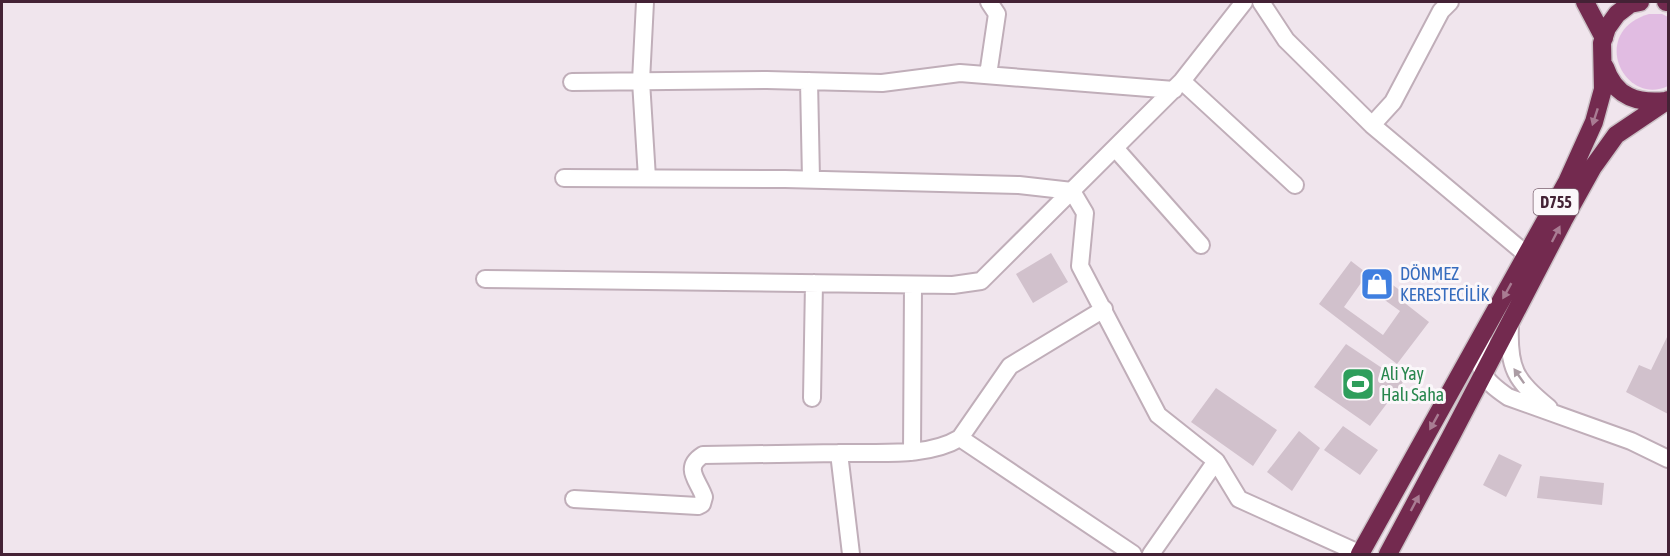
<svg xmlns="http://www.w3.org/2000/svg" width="1670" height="556" font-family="'Asap Condensed',sans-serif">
<rect width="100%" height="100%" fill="#f0e5ed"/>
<path fill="#e1bce2" d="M 1649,14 L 1662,14 L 1668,17 L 1668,86 C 1624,107 1588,32 1649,14 Z"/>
<path fill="#d1c1cc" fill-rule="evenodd" d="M 1051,253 L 1068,282 L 1033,303 L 1016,274 Z
M 1351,261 L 1386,288 L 1390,283 L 1405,294 L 1401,300 L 1429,322 L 1397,364 L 1319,304 ZM 1361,283 L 1400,311 L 1383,335 L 1344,307 Z
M 1668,335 L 1668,414 L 1626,392 L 1639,365 L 1651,370 Z
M 1346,344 L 1403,382 L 1370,426 L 1314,387 Z
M 1216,388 L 1277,430 L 1253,466 L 1191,422 Z
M 1343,426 L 1378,450 L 1360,475 L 1324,450 Z
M 1299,431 L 1320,448 L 1292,491 L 1267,472 Z
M 1499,454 L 1522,465 L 1506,497 L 1483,485 Z
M 1540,476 L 1604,483 L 1602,505 L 1537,498 Z"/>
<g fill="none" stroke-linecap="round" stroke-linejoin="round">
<g stroke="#c0aeb9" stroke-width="20">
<path id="minor" d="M 645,2 L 641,81 L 647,178
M 1261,2 L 1286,40 L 1372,125 L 1393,102 L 1441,11 L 1450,2
M 988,75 L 997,14 L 989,2
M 809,81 L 811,179
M 1182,81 L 1295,185
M 572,82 L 767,80 L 882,83 L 960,73 L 1174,90
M 1372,125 L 1527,255
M 1115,148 L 1201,245
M 564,178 L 785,179 L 1019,185 L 1072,191 L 1085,213 L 1080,266 L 1158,415 L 1216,461 L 1239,499 L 1361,554
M 485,279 L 953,285 L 981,281 L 1182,81 L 1244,2
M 1510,324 C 1508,369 1515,380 1549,408
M 1483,335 C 1476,369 1480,378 1508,397 L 1631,441 L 1668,459
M 812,398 L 814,283
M 960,438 L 1133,554
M 912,452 L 913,285
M 574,499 L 698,506 L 702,504 L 704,497 C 699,481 682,468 703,455 L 839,453
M 851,554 L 839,453 C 877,452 927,458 960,438 L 1010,366 L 1104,309
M 1151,554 L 1216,461"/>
</g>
<g stroke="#cbc1c6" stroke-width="21">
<path id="highway" d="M 1585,2 L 1604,38
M 1666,2 L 1668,2
M 1605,67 C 1615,97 1637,104 1666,101
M 1360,554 L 1567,182 L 1594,122 L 1603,89 L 1602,43 L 1607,28 L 1617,14 L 1630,4 L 1640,2
M 1388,554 L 1450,438 L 1563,221 L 1593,167 L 1616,135 L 1668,100"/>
</g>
<use href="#minor" stroke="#fff" stroke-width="16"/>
<use href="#highway" stroke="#732a4f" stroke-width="18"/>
</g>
<defs><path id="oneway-solid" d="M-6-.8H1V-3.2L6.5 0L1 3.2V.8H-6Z" transform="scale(1.5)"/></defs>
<g fill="#a97c93">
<use href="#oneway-solid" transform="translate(1595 117) rotate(108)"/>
<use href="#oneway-solid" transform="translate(1556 234) rotate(-63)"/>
<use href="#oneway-solid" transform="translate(1507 291) rotate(119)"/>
<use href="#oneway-solid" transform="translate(1434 422) rotate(119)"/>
<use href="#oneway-solid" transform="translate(1415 503) rotate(-62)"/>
</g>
<use fill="#ab9ca4" href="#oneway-solid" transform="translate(1519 376) rotate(-125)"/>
<defs>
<g id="shop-square" transform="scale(1.725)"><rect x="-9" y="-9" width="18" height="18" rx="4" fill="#3f7fe0" stroke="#fbf7fa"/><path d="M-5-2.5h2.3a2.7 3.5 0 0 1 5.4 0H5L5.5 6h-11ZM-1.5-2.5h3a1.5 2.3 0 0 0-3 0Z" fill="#fff"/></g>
<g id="stadium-square" transform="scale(1.725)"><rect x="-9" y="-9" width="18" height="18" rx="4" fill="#2e9e5b" stroke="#fbf7fa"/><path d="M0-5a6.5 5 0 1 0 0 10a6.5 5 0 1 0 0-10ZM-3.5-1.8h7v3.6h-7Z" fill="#fff"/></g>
</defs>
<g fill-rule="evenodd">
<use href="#shop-square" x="1377" y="284"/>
<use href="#stadium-square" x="1358" y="384"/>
</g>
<g text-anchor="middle" stroke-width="6" stroke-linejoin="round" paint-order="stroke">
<rect fill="#fbf7fa" stroke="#7b6270" stroke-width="1.5" x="1533.5" y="189" width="45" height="26" rx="4.5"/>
<g font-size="16" font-weight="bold" fill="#442235">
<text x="1556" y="208">D755</text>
</g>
<g font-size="18" fill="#366cbe" stroke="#fbf7fa" text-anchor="start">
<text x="1400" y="280">DÖNMEZ<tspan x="1400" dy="21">KERESTECİLİK</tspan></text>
</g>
<g font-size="18" fill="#27864d" stroke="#fbf7fa" text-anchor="start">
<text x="1381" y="380">Ali Yay<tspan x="1381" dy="21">Halı Saha</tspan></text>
</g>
</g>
<rect width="1670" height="556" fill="none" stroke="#442235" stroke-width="6"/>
</svg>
